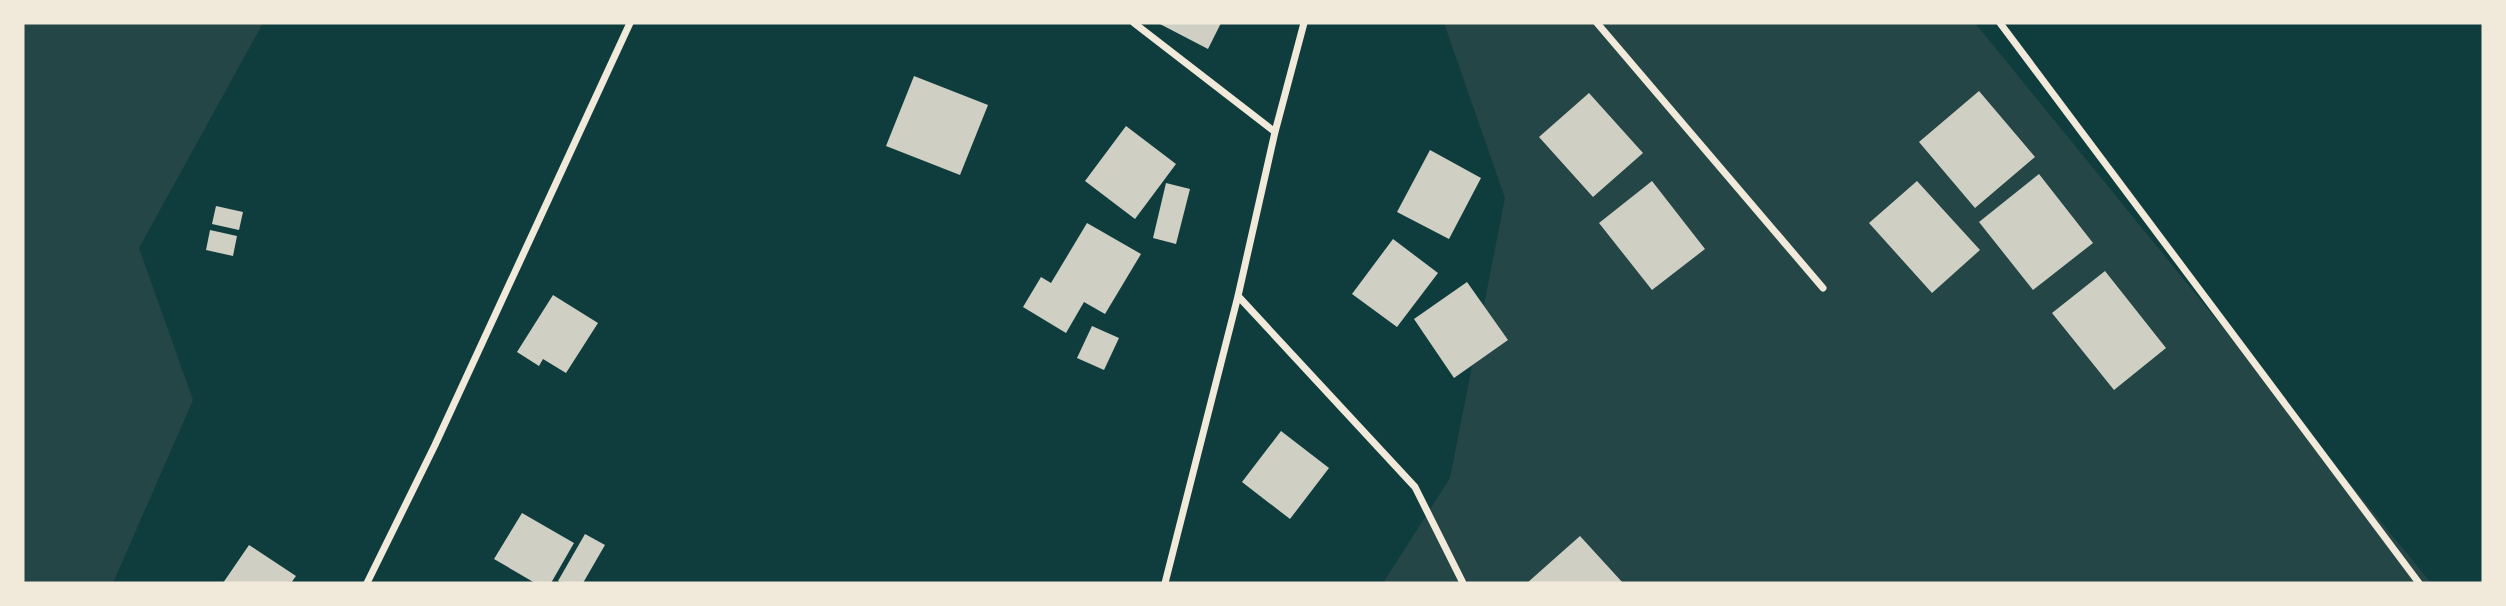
<svg xmlns="http://www.w3.org/2000/svg" width="2506" height="606" font-family="Raleway,sans-serif">
<rect width="100%" height="100%" fill="#0f3d3e"/>
<path fill="#244646" d="M 23,23 L 263,23 L 139,248 L 193,400 L 113,583 L 23,583 Z
M 1444,23 L 1975,23 L 2431,583 L 1383,583 L 1450,478 L 1505,198 Z"/>
<path fill="#cfcfc3" d="M 1158,23 L 1221,23 L 1208,49 Z
M 914,76 L 988,105 L 960,175 L 886,146 Z
M 1979,91 L 2035,157 L 1975,208 L 1919,142 Z
M 1589,93 L 1643,153 L 1593,197 L 1539,137 Z
M 1126,126 L 1176,164 L 1135,219 L 1085,181 Z
M 1430,150 L 1481,178 L 1449,239 L 1397,212 Z
M 2039,174 L 2093,243 L 2033,290 L 1979,222 Z
M 1652,181 L 1705,249 L 1652,290 L 1599,223 Z
M 1917,181 L 1980,250 L 1932,293 L 1869,223 Z
M 1166,183 L 1190,189 L 1176,244 L 1153,238 Z
M 216,206 L 243,212 L 239,230 L 212,224 Z
M 1087,223 L 1141,254 L 1105,314 L 1084,302 L 1066,333 L 1023,307 L 1041,277 L 1051,283 Z
M 210,230 L 237,236 L 233,256 L 206,250 Z
M 1393,239 L 1438,273 L 1397,327 L 1352,294 Z
M 2105,271 L 2166,348 L 2114,390 L 2052,313 Z
M 1467,282 L 1508,340 L 1454,378 L 1414,319 Z
M 553,295 L 598,323 L 566,373 L 543,359 L 539,366 L 517,352 Z
M 1092,326 L 1119,338 L 1104,370 L 1077,358 Z
M 1281,431 L 1329,468 L 1290,519 L 1242,482 Z
M 522,513 L 574,543 L 551,583 L 535,583 L 494,559 Z
M 585,534 L 605,545 L 583,583 L 561,583 L 558,581 Z
M 1580,536 L 1623,583 L 1527,583 Z
M 249,545 L 296,576 L 291,583 L 223,583 Z"/>
<g fill="none" stroke-linecap="round" stroke-linejoin="round">
<path stroke="#f1e9da" stroke-width="7" d="M 1134,23 L 1275,132
M 1597,23 L 1823,288
M 2000,23 L 2419,583
M 1238,296 L 1415,487 L 1463,583
M 367,583 L 435,445 L 630,23
M 1165,583 L 1238,296 L 1275,132 L 1304,23"/>
</g>
<rect width="2506" height="606" fill="none" stroke="#f1e9da" stroke-width="49"/>
</svg>
